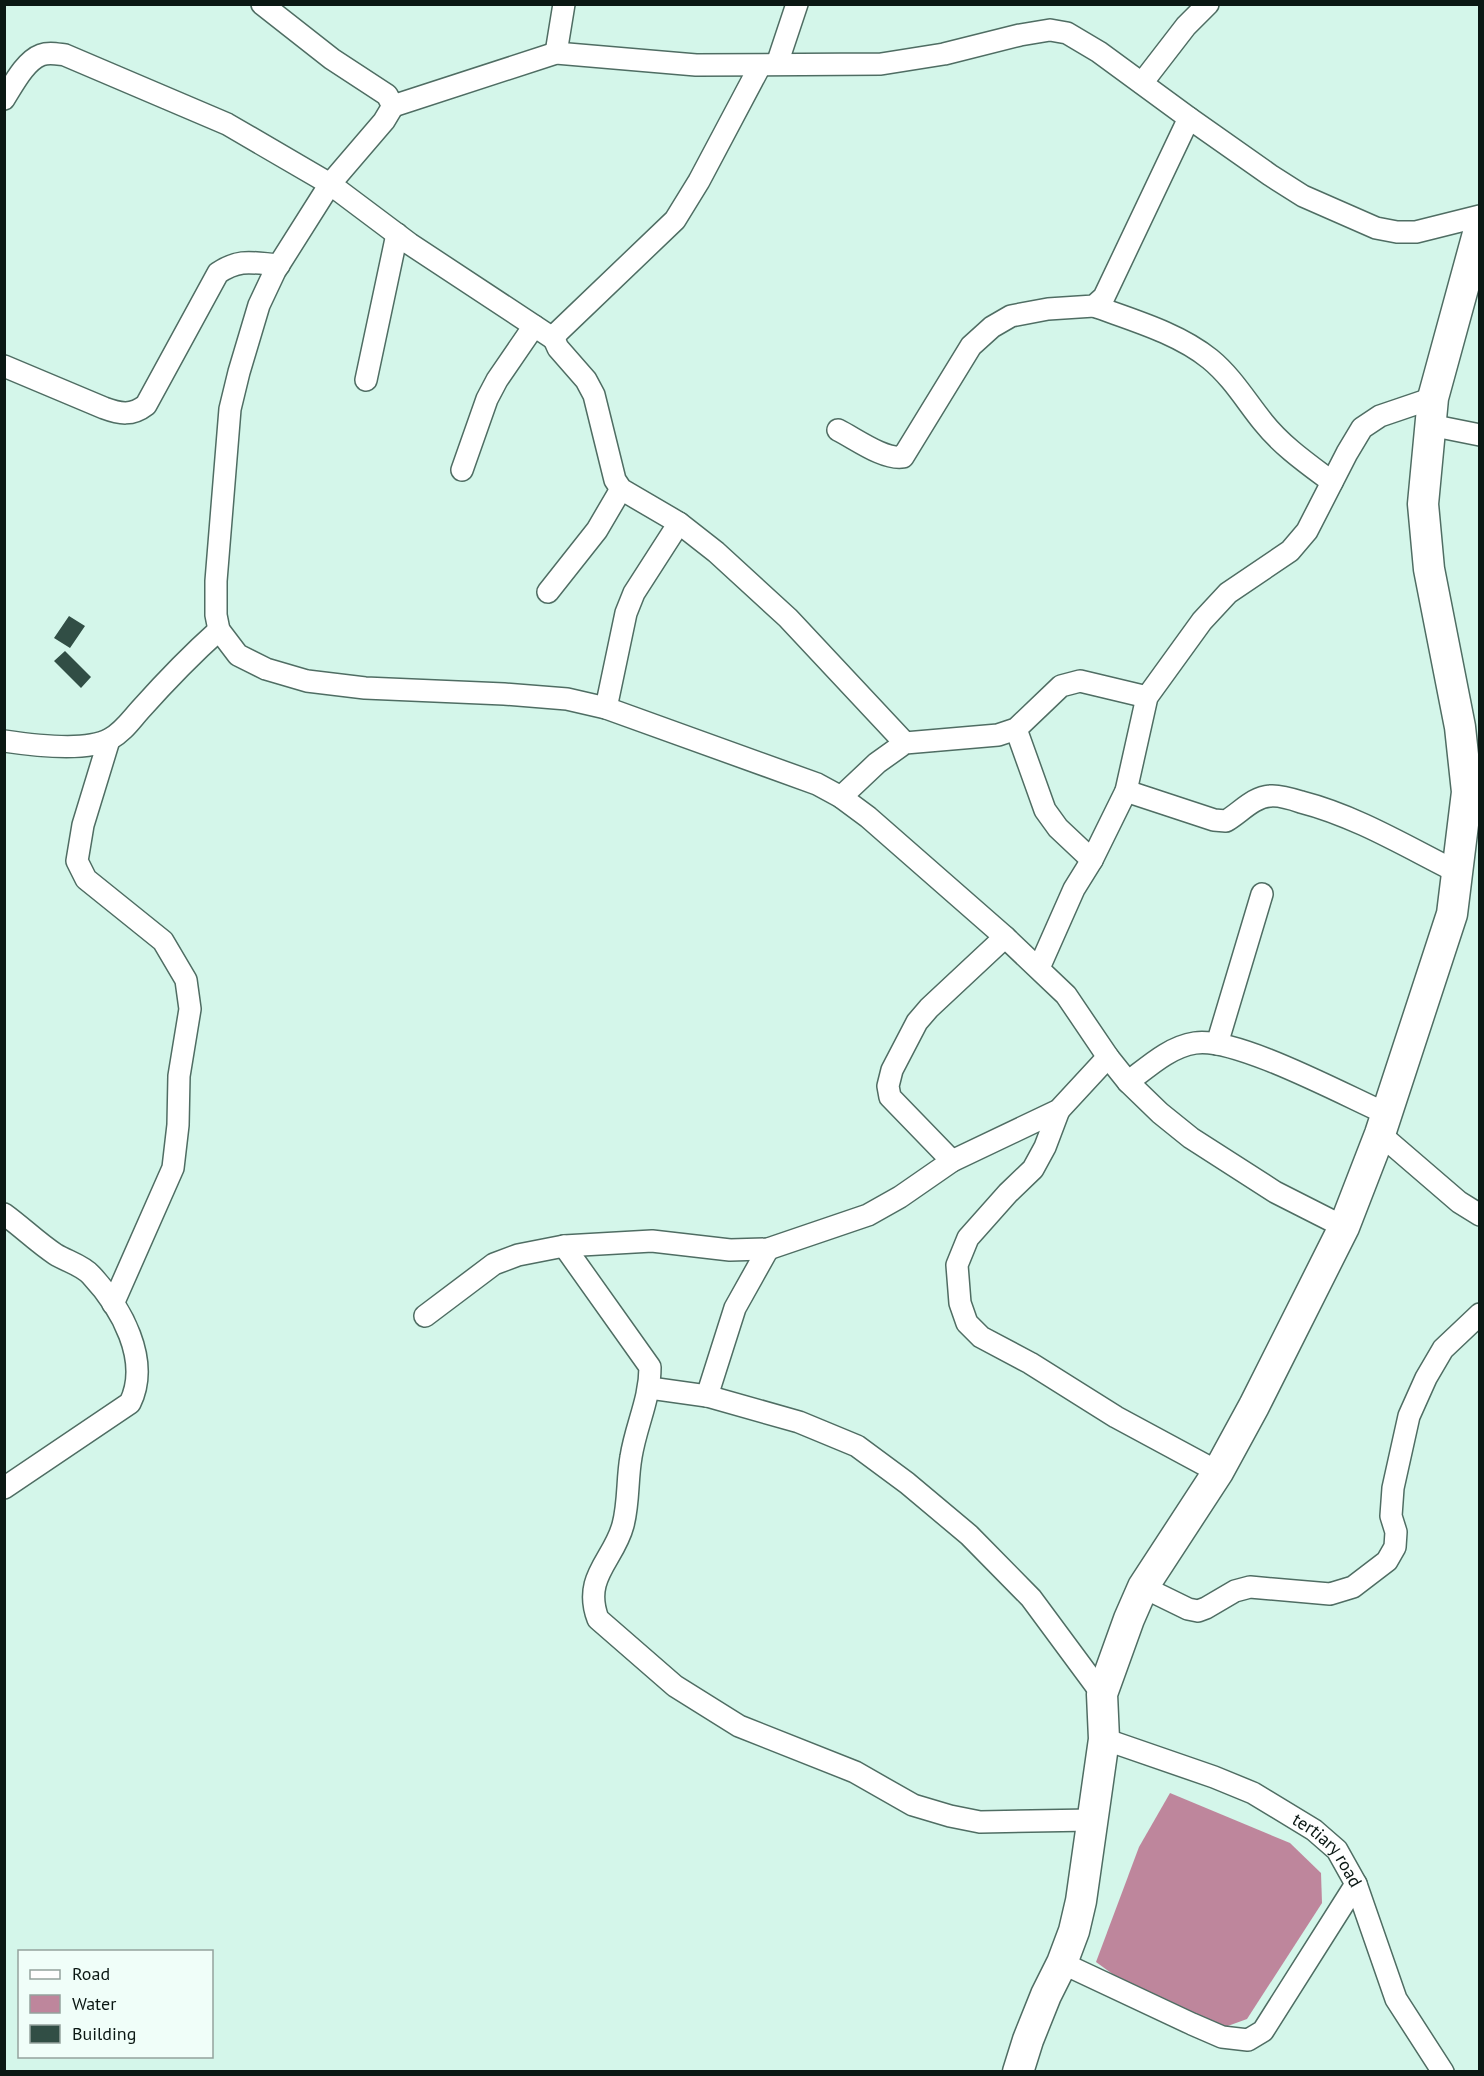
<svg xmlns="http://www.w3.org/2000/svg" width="1484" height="2076" font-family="'PT Sans',sans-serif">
<rect width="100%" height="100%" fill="#d4f6ea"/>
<path fill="#be869c" d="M 1170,1793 L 1290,1843 L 1321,1873 L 1322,1903 L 1247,2019 L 1225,2027 L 1129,1986 L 1096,1962 L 1139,1847 Z"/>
<path fill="#314e45" d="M 69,616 L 85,626 L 70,648 L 54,638 Z
M 65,651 L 91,677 L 81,688 L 54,661 Z"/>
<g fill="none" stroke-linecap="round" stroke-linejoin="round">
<g stroke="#4f6d63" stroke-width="24">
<g id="street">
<path d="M 262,4 L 332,59 L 387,95 L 393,106 L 384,121 L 330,184 L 275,271 L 259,305 L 239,372 L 230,409 L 216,581 L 216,615 L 219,630 L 238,655 L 266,669 L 307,681 L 365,688 L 504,694 L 567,699 L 606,708 L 817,784 L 841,797 L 868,817 L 1005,937 L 1066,995 L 1108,1057 L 1128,1082 L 1160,1113 L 1191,1138 L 1275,1192 L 1344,1227"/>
<path d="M 556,53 L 564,4"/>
<path d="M 777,64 L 797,4"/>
<path d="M 760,66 L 699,181 L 675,220 L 558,332 L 554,339 L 558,348 L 586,380 L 594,395 L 615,480 L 621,489 L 679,523 L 716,552 L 788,618 L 905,743"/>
<path d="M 1142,83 L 1186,26 L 1208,4"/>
<path d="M 4,99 C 13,85 25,61 41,55 C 49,52 57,54 65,55 L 227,124 L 330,184 L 410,244 L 554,339"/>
<path d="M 393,106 L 556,53 L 696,65 L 881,64 L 944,54 L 1020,35 L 1050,30 L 1067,33 L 1099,52 L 1189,118 L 1270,175 L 1303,196 L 1376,228 L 1397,232 L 1416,232 L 1480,216"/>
<path d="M 1094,306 C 1132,320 1178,333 1210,359 C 1232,377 1246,401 1263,422 C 1282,446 1308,464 1332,482"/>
<path d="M 4,366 L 104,408 C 120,414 132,416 146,405 L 218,273 C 240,258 253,263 279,265"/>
<path d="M 366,380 L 397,234"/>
<path d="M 1430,425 L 1480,435"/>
<path d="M 838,430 C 856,439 884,460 903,457 L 971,346 L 992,327 L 1011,316 L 1048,309 L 1094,306 L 1104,297 L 1189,118"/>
<path d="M 462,470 L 487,399 L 497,380 L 534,326"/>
<path d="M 548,592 L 597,530 L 621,489"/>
<path d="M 606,708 L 626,613 L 634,593 L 679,523"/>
<path d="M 1016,729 L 1045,810 L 1058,828 L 1092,860"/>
<path d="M 109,740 L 83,825 L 77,861 L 86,879 L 163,941 L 186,980 L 190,1009 L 179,1076 L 178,1125 L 173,1168 L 113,1304"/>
<path d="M 4,741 C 31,745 87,752 110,739 C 123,732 131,720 140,710 C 165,682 191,655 219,630"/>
<path d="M 1126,791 L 1214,820 L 1226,821 C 1240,813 1253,797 1270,796 C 1280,795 1292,799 1301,802 C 1356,816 1407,847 1457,872"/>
<path d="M 841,797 L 877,763 L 905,743 L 998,735 L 1016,729 L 1061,686 L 1080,681 L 1147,697"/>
<path d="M 1039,968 L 1074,889 L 1092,860 L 1126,791 L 1147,697 L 1202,621 L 1228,593 L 1290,551 L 1307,531 L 1347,453 L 1362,428 L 1380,416 L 1433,398"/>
<path d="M 1217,1044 L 1262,894"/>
<path d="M 1128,1082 C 1148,1067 1169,1047 1195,1043 C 1235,1036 1346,1096 1387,1114"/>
<path d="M 1059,1110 L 1045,1147 L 1033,1169 L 1008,1193 L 968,1238 L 957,1265 L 960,1303 L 967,1323 L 981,1337 L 1030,1363 L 1116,1417 L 1218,1472"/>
<path d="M 1380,1134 L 1459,1202 L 1480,1215"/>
<path d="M 952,1161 L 890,1097 L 888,1086 L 892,1070 L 917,1022 L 929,1008 L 1005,937"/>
<path d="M 4,1214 C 22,1227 37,1242 55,1254 C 66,1261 82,1265 91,1275 C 121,1307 151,1360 130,1403 L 4,1488"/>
<path d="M 564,1246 L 650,1367 C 650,1400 636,1425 631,1457 C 627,1479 629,1503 623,1525 C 614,1560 582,1577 598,1619 L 675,1686 L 739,1726 L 855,1772 L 913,1805 L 950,1816 L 980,1822 L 1092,1820"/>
<path d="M 425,1316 L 494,1264 L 518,1255 L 564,1246 L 652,1241 L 730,1250 L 768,1249 L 868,1215 L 900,1197 L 952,1161 L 1059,1110 L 1108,1057"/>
<path d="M 650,1388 L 707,1396 L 799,1422 L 857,1446 L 907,1483 L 969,1535 L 1031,1598 L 1102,1694"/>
<path d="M 707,1396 L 735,1308 L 768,1249"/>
<path d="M 1143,1587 L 1188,1609 L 1198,1611 L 1206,1608 L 1235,1591 L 1250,1587 L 1330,1594 L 1353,1587 L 1387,1561 L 1395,1547 L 1396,1532 L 1391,1516 L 1393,1488 L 1409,1416 L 1426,1378 L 1443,1349 L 1480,1314"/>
<path id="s1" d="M 1104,1739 L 1214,1777 L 1253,1793 L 1314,1830 L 1337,1850 L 1356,1884 L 1396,1999 L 1443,2072"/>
<path d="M 1062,1963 L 1192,2024 L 1222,2037 L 1248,2040 L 1263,2031 L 1356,1884"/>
</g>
</g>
<g stroke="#4f6d63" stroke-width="33">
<path id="secondary" d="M 1018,2072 L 1028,2040 L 1046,1995 L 1062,1963 L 1074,1931 L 1081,1901 L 1104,1739 L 1102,1694 L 1129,1619 L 1143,1587 L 1218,1472 L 1254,1406 L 1344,1227 L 1380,1134 L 1452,914 L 1467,792 L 1460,727 L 1429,569 L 1423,504 L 1433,398 L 1480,226"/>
</g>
<use href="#street" stroke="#fff" stroke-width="21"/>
<use href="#secondary" stroke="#fff" stroke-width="30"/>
</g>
<g text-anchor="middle" stroke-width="6" stroke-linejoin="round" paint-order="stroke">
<g font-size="18" fill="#0b1814" stroke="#f0fef9">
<text dy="6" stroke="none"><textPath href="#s1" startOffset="254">tertiary road</textPath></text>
</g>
</g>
<rect width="1484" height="2076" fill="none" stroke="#0b1814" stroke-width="12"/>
<rect x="18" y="1950" width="195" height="108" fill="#f0fef9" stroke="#94a29d" stroke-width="1.5"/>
<rect x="30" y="1970" width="30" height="9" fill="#ffffff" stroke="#94a29d" stroke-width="1.5"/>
<text x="72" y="1980" font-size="18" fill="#0b1814">Road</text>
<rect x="30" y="1995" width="30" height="18" fill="#be869c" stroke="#94a29d" stroke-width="1.5"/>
<text x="72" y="2010" font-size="18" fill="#0b1814">Water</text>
<rect x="30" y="2025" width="30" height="18" fill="#314e45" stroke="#94a29d" stroke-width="1.5"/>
<text x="72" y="2040" font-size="18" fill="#0b1814">Building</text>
</svg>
